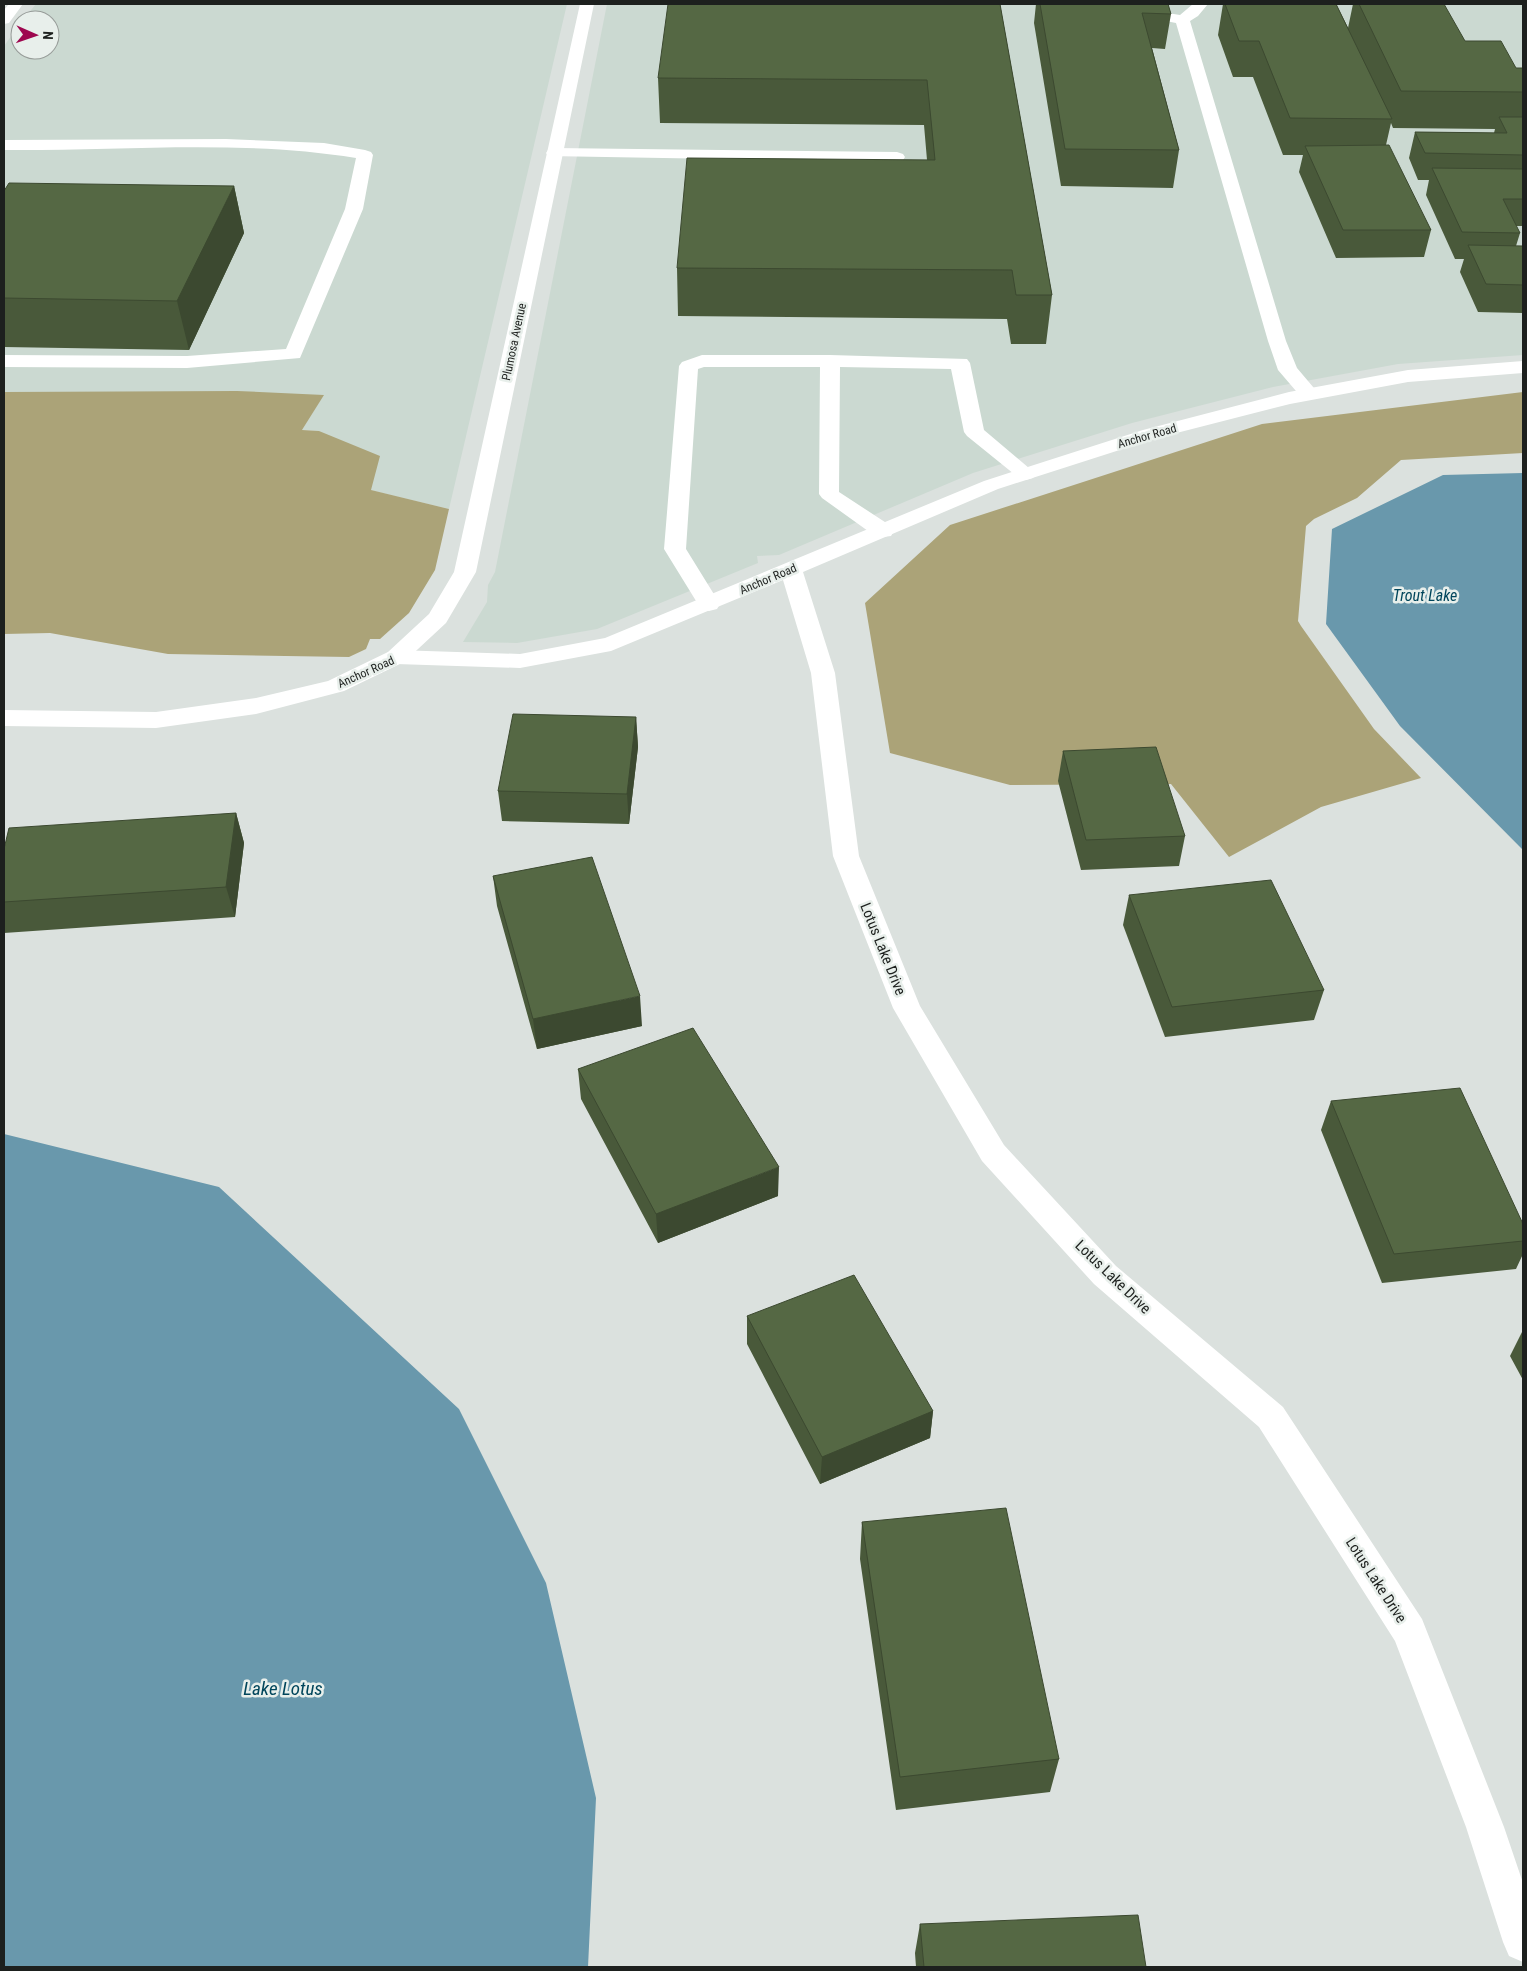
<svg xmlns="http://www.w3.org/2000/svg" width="1527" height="1971" font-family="'Roboto Condensed',sans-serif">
<rect width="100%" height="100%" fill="#dbe1de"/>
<path fill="#cbd9d1" d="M 36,4 L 567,4 L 449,509 L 370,490 L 319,431 L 302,430 L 323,396 L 4,392 L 4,46 L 20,24 L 20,50 L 50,50 L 50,20 L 23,20 Z
M 607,4 L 1523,4 L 1523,355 L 1398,364 L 1273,387 L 1132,423 L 973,473 L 779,555 L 757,556 L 758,563 L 597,629 L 517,643 L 463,642 L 487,602 L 488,585 L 495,572 Z"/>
<path fill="#aba378" d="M 237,391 L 324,395 L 302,430 L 319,431 L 380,456 L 371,490 L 449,509 L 435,570 L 409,613 L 380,639 L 370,639 L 366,649 L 349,657 L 168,654 L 50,633 L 4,634 L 4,392 Z
M 1523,392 L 1523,453 L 1401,460 L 1357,498 L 1314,519 L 1306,526 L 1298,621 L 1301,626 L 1374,729 L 1421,778 L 1321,807 L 1229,857 L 1171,784 L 1010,785 L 890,753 L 865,603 L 950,525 L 1262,424 Z"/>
<path fill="#6998ac" d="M 1523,473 L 1523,850 L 1400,726 L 1326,624 L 1332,529 L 1443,475 Z
M 4,1134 L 219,1187 L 459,1409 L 546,1583 L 596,1798 L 588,1967 L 4,1967 Z"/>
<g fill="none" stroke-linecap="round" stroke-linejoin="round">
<path fill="#fff" fill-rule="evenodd" d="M 1132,4 L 1147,4 L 1155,11 L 1180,15 L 1193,4 L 1208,4 L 1198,16 L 1190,21 L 1286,341 L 1297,368 L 1319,394 L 1316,398 L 1302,398 L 1278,370 L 1268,341 L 1176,23 L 1145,17 Z
M 226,139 L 324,143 L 365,150 L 371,152 L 373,155 L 363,209 L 300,358 L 187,368 L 4,367 L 4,355 L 187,356 L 286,349 L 345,209 L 356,158 C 243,139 118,151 4,150 L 4,140 Z
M 554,148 L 897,152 L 903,154 L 905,157 L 903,160 L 897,162 L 548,156 L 546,153 L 548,150 Z
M 702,355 L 830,355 L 967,359 L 970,363 L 984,430 L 1036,474 L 1033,478 L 1026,480 L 1019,478 L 967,436 L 964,432 L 951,369 L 840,367 L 839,492 L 891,526 L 894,531 L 891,536 L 883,537 L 875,536 L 822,498 L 819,494 L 820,367 L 704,367 L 698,369 L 686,549 L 720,604 L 717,609 L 709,611 L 701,609 L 664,549 L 679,366 L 682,362 Z"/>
<path fill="#fff" fill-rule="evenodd" d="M 9,4 L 23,4 L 9,23 L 4,24 L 4,10 Z
M 1523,361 L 1523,373 L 1408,382 L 1290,404 L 1157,438 L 998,489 L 803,572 L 835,673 L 859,856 L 920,1006 L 1004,1145 L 1116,1266 L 1283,1407 L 1422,1619 L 1504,1827 L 1523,1883 L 1523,1962 L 1509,1956 L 1503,1942 L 1466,1827 L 1395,1641 L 1259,1427 L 1094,1284 L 982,1161 L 893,1008 L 833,856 L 811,673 L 783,580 L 611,651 L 520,668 L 396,664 L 388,662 L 384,657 L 388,652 L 396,650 L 520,654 L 605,638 L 984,481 L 1143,430 L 1289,392 L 1408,370 Z"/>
<path fill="#fff" fill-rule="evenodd" d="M 580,4 L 594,4 L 476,572 L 446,623 L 404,662 L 344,691 L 256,714 L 156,728 L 4,726 L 4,710 L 156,712 L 256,698 L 328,681 L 388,652 L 429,614 L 454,572 Z"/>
</g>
<path fill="#49593a" d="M 1000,4 L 1052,295 L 1046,344 L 1011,344 L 1007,319 L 678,316 L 677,268 L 927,160 L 924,125 L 660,123 L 658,78 Z
M 1036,4 L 1168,4 L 1171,14 L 1165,49 L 1152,48 L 1179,150 L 1173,188 L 1061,186 L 1034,23 Z
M 1223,4 L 1336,4 L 1348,28 L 1353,4 L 1359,4 L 1465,41 L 1516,68 L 1523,68 L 1523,226 L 1516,226 L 1520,233 L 1516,246 L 1523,246 L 1523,313 L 1478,312 L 1460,272 L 1464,259 L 1455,259 L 1426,195 L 1429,180 L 1418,180 L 1409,158 L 1415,132 L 1494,133 L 1495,129 L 1393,128 L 1391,123 L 1386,145 L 1431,230 L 1424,257 L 1336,258 L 1299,172 L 1303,155 L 1283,155 L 1253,77 L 1233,77 L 1218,35 Z
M 234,186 L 244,233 L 189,350 L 4,347 L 4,191 Z
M 636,717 L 638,747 L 629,824 L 502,821 L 498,791 Z
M 1063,751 L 1185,836 L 1179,866 L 1081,870 L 1058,781 Z
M 236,813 L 244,843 L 235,917 L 4,933 L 4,849 Z
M 493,876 L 642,1026 L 537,1049 L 497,906 Z
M 1129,895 L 1324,990 L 1314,1020 L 1165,1037 L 1123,925 Z
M 578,1069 L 778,1196 L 658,1243 L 581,1099 Z
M 1331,1101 L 1523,1224 L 1523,1254 L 1516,1269 L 1382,1283 L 1321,1130 Z
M 747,1316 L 933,1411 L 930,1438 L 820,1484 L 747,1344 Z
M 1523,1330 L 1523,1380 L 1510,1356 Z
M 862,1522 L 1059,1759 L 1050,1792 L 896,1810 L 860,1559 Z
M 920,1924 L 1146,1967 L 916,1967 L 915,1953 Z"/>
<path fill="#3c4930" d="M 234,186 L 244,233 L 189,350 L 177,301 Z
M 636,717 L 638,747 L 629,824 L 627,794 Z
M 236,813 L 244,843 L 235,917 L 226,887 Z
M 640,996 L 642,1026 L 537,1049 L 533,1019 Z
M 779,1167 L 778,1196 L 658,1243 L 656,1214 Z
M 933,1411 L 930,1438 L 820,1484 L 822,1457 Z"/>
<path fill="#556844" stroke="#3c4930" d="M 668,4 L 1000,4 L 1052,295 L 1016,295 L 1012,270 L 677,268 L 687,158 L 935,160 L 927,80 L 658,78 Z
M 1040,4 L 1168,4 L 1171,14 L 1142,13 L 1179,150 L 1065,149 Z
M 1225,4 L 1336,4 L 1392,119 L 1290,118 L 1259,41 L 1239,41 Z
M 1359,4 L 1444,4 L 1465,41 L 1501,41 L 1516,68 L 1523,68 L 1523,92 L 1401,91 Z
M 1499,117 L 1523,117 L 1523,155 L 1425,153 L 1415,132 L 1507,133 Z
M 1389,145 L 1431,230 L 1343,230 L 1305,146 Z
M 1432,168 L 1523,169 L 1523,199 L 1503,199 L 1520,233 L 1462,232 Z
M 9,183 L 234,186 L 177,301 L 4,298 L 4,191 Z
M 1468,245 L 1523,246 L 1523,285 L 1486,284 Z
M 513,714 L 636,717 L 627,794 L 498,791 Z
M 1156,747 L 1185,836 L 1086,840 L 1063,751 Z
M 236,813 L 226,887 L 4,902 L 4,849 L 9,828 Z
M 592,857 L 640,996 L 533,1019 L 493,876 Z
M 1271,880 L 1324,990 L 1172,1007 L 1129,895 Z
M 693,1028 L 779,1167 L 656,1214 L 578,1069 Z
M 1460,1088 L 1523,1224 L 1523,1241 L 1394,1254 L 1331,1101 Z
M 854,1275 L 933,1411 L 822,1457 L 747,1316 Z
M 1006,1508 L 1059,1759 L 900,1777 L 862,1522 Z
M 1138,1915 L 1146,1967 L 924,1967 L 920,1924 Z"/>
<g text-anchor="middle" stroke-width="5" stroke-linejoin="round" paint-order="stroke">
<g font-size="12" fill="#1d201e" stroke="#e8efeb">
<text transform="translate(514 342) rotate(-78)" y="4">Plumosa Avenue</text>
<text transform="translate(1147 436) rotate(-16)" y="4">Anchor Road</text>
<text transform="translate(768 579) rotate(-23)" y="4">Anchor Road</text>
<text transform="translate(366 672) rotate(-24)" y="4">Anchor Road</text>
</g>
<g font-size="15" fill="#1d201e" stroke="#e8efeb">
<text transform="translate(883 949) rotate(68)" y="5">Lotus Lake Drive</text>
<text transform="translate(1113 1277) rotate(44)" y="5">Lotus Lake Drive</text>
<text transform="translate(1376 1580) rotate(57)" y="5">Lotus Lake Drive</text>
</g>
<g font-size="16" font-style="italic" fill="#00455b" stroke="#e8efeb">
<text x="1425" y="601">Trout Lake</text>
</g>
<g font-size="19" font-style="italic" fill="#00455b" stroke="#e8efeb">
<text x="283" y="1695">Lake Lotus</text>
</g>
</g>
<rect width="1527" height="1971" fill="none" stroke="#1d201e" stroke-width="10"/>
<g transform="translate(35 35) rotate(92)"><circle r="24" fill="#e8efeb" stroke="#979c99"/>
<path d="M0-4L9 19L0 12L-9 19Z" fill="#9e074f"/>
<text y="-8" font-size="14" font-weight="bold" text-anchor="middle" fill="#1d201e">N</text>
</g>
</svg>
